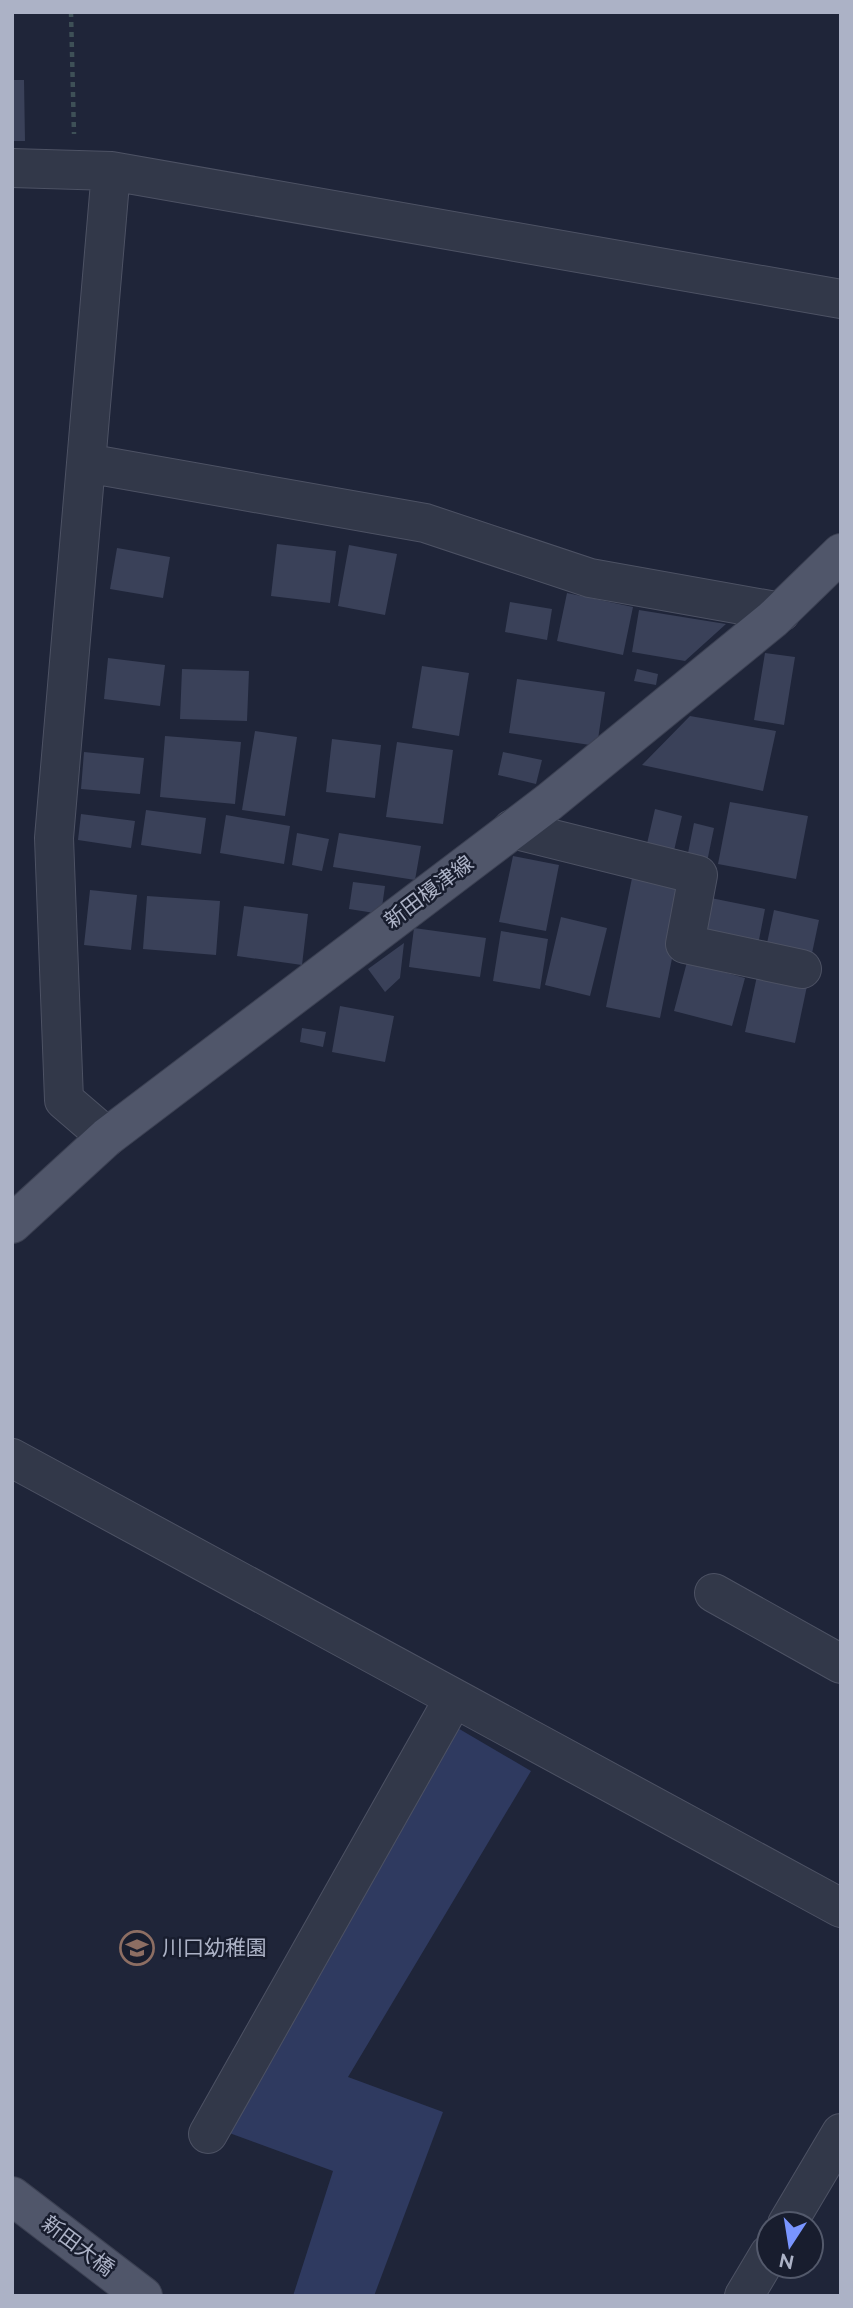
<svg xmlns="http://www.w3.org/2000/svg" width="853" height="2308" font-family="Raleway,'Noto Sans JP',sans-serif">
<rect width="100%" height="100%" fill="#1f2539"/>
<path fill="#2f3a60" d="M 444,1720 L 531,1771 L 348,2077 L 443,2112 L 374,2296 L 293,2296 L 333,2171 L 213,2127 Z"/>
<path fill="#3a4159" d="M 12,80 L 24,80 L 25,141 L 12,141 Z
M 277,544 L 336,551 L 330,603 L 271,596 Z
M 349,545 L 397,554 L 385,615 L 338,606 Z
M 117,548 L 170,557 L 163,598 L 110,589 Z
M 567,593 L 633,607 L 623,655 L 557,641 Z
M 510,602 L 552,609 L 547,640 L 505,632 Z
M 639,610 L 726,624 L 685,661 L 632,652 Z
M 765,653 L 795,657 L 784,725 L 754,720 Z
M 108,658 L 165,665 L 160,706 L 104,699 Z
M 422,666 L 469,673 L 459,736 L 412,728 Z
M 182,669 L 249,671 L 247,721 L 180,719 Z
M 637,669 L 658,674 L 656,685 L 634,681 Z
M 517,679 L 605,692 L 597,746 L 509,733 Z
M 690,716 L 776,731 L 763,791 L 642,765 Z
M 255,731 L 297,737 L 285,816 L 242,810 Z
M 165,736 L 241,742 L 235,804 L 160,797 Z
M 332,739 L 381,745 L 375,798 L 326,792 Z
M 397,742 L 453,750 L 443,824 L 386,817 Z
M 84,752 L 144,758 L 140,794 L 81,789 Z
M 503,752 L 542,760 L 536,784 L 498,775 Z
M 730,802 L 808,816 L 796,879 L 718,864 Z
M 655,809 L 682,816 L 673,855 L 646,848 Z
M 146,810 L 206,818 L 201,854 L 141,845 Z
M 81,814 L 135,821 L 131,848 L 78,840 Z
M 226,815 L 290,826 L 284,864 L 220,853 Z
M 694,823 L 714,828 L 707,862 L 687,858 Z
M 297,833 L 329,839 L 322,871 L 292,865 Z
M 339,833 L 421,846 L 415,880 L 333,867 Z
M 513,856 L 559,865 L 546,931 L 499,922 Z
M 632,878 L 686,889 L 660,1018 L 606,1007 Z
M 353,882 L 385,886 L 381,914 L 349,909 Z
M 90,890 L 137,895 L 131,950 L 84,945 Z
M 147,896 L 220,901 L 216,955 L 143,949 Z
M 706,897 L 765,909 L 757,950 L 698,937 Z
M 244,906 L 308,914 L 302,965 L 237,956 Z
M 774,910 L 819,920 L 811,958 L 766,948 Z
M 561,917 L 607,928 L 590,996 L 545,985 Z
M 414,928 L 486,938 L 480,977 L 409,967 Z
M 501,931 L 548,939 L 540,989 L 493,981 Z
M 404,943 L 400,978 L 385,992 L 368,969 Z
M 687,962 L 745,978 L 732,1026 L 674,1011 Z
M 757,976 L 807,986 L 795,1043 L 745,1032 Z
M 340,1006 L 394,1016 L 385,1062 L 332,1052 Z
M 302,1028 L 326,1032 L 323,1047 L 300,1042 Z"/>
<g fill="none" stroke-linecap="round" stroke-linejoin="round">
<g stroke="#4d5264" stroke-width="40">
<path id="minor" d="M 12,168 L 111,171 L 841,299
M 86,463 L 425,523 L 590,578 L 781,612
M 512,829 L 698,875 L 685,944 L 802,969
M 107,1137 L 64,1100 L 54,838 L 111,171
M 12,1458 L 841,1908
M 714,1593 L 841,1664
M 208,2134 L 454,1698
M 787,2224 L 841,2133
M 744,2296 L 769,2254"/>
</g>
<g stroke="#3c4153" stroke-width="40">
<path id="major" d="M 12,1224 L 107,1137 L 549,802 L 773,619 L 841,553
M 12,2196 L 143,2296"/>
</g>
<path stroke="#3e5057" stroke-width="4.5" stroke-dasharray="5 5" stroke-linecap="butt" d="M 71,12 L 74,134"/>
<use href="#minor" stroke="#323849" stroke-width="38"/>
<use href="#major" stroke="#50566a" stroke-width="38"/>
</g>
<defs>
<g id="school-ring" transform="scale(1.75)"><circle r="9.5" fill="#181d2e" stroke="#8d6e63" stroke-width="1.5"/><path d="M0-5L7-2L0 1L-7-2ZM-4 1L0 2.5L4 1V4Q0 6-4 4Z" fill="#8d6e63"/></g>
</defs>
<g fill-rule="evenodd">
<use href="#school-ring" x="137" y="1948"/>
</g>
<g text-anchor="middle" stroke-width="5" stroke-linejoin="round" paint-order="stroke">
<g font-size="21" fill="#acb2c6" stroke="#181d2e">
<text transform="translate(429 892) rotate(-37)" y="7">新田榎津線</text>
<text transform="translate(78 2246) rotate(37)" y="7">新田大橋</text>
</g>
<g font-size="21" fill="#acb2c6" stroke="#181d2e" text-anchor="start">
<text x="162" y="1955">川口幼稚園</text>
</g>
</g>
<rect width="853" height="2308" fill="none" stroke="#acb2c6" stroke-width="28"/>
<g transform="translate(790 2245) rotate(192)"><circle r="33" fill="#181d2e" stroke="#53596b" stroke-width="2"/>
<path d="M0-5L12 26L0 18L-12 26Z" fill="#7995ff"/>
<text y="-10" font-size="19" font-weight="bold" text-anchor="middle" fill="#acb2c6">N</text>
</g>
</svg>
